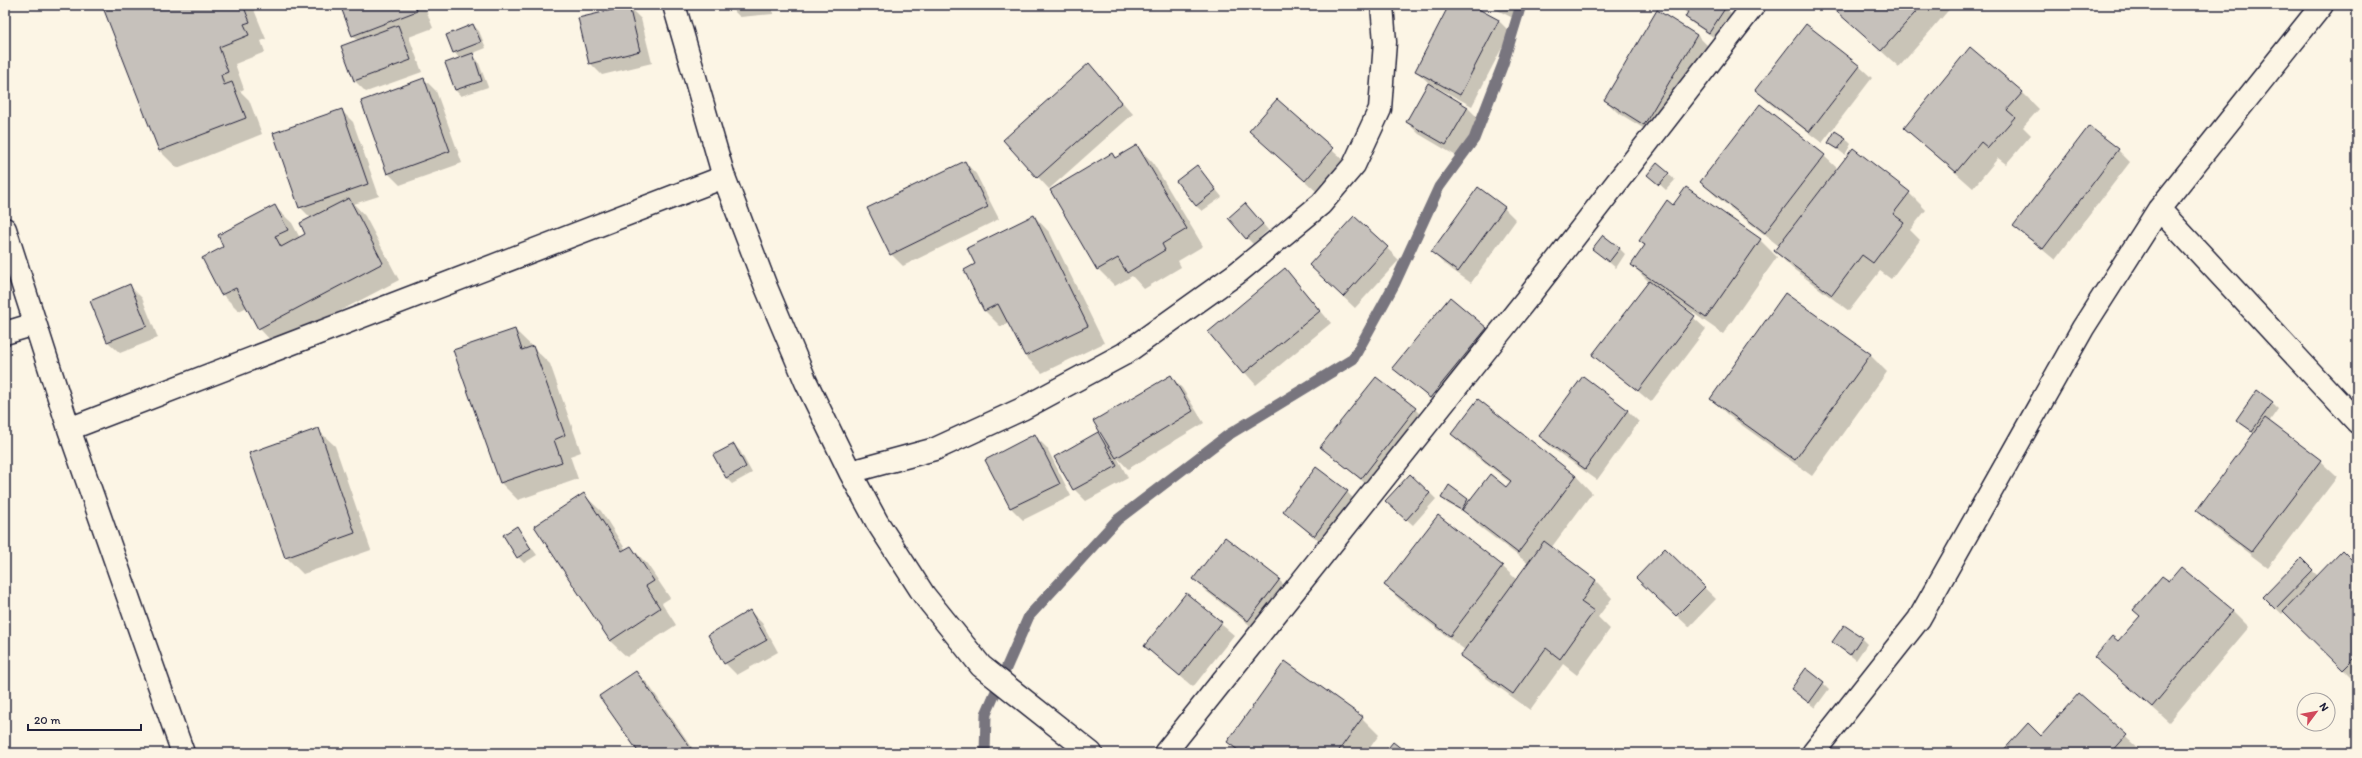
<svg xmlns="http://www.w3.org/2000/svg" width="2362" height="758" font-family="Itim,sans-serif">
<rect width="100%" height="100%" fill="#fcf5e5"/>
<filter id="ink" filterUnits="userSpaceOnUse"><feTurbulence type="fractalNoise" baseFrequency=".025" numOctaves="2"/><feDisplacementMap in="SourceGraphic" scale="8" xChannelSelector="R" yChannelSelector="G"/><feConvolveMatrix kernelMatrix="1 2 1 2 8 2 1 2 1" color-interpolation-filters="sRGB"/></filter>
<g filter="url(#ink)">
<path fill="#0003" d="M 103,5 L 252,5 L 266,39 L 261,41 L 265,52 L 235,64 L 244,89 L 240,91 L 249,100 L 262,134 L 177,168 L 160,151 Z
M 341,5 L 424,5 L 433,28 L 409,37 L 422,72 L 366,92 L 354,80 L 358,41 L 353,35 Z
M 728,5 L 772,5 L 773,14 L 740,17 Z
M 1451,5 L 1469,5 L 1498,20 L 1510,32 L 1472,106 L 1438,88 L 1438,90 L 1467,107 L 1479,119 L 1458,157 L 1419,134 L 1407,122 L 1429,83 L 1416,71 Z
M 1487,5 L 1520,5 L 1513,18 Z
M 1677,5 L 1721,5 L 1731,14 L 1715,38 L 1692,23 L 1686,17 L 1688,14 Z
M 1830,5 L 1953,5 L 1899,67 Z
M 629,7 L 641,19 L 652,63 L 602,75 L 590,63 Z
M 473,25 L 479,31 L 486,48 L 471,54 L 478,61 L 488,87 L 461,96 L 455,90 L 446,63 L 460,59 L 454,52 Z
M 1806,25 L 1860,67 L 1872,78 L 1822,143 L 1768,102 L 1756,90 Z
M 1697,35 L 1709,47 L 1656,136 L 1617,112 L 1605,100 Z
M 1100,77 L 1133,114 L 1049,189 L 1038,177 Z
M 424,79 L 436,91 L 462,163 L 400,185 L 388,173 Z
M 2022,92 L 2039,109 L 2023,127 L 2031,135 L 2006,164 L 1998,158 L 1973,188 L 1905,128 Z
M 1277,101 L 1344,161 L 1317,192 L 1263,143 Z
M 341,110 L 353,122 L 379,196 L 354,204 L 365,216 L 399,280 L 275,345 L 259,328 L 247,307 L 239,311 L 222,294 L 225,247 L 275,207 L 292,223 L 300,238 L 307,235 L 311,218 L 300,207 Z
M 1845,138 L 1851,144 L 1845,155 L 1829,143 Z
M 1137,146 L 1153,163 L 1203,246 L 1178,261 L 1181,267 L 1144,289 L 1132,276 L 1115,286 L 1098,269 L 1112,154 L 1116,158 Z
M 2118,150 L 2130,162 L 2055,260 L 2014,226 Z
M 1824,156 L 1838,169 L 1909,193 L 1926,210 L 1910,230 L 1920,240 L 1891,279 L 1880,271 L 1849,311 L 1792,268 L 1775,251 L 1779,246 L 1718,198 L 1701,182 Z
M 965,162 L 976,174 L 999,219 L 903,266 L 891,254 Z
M 1657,164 L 1675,180 L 1666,190 L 1655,180 Z
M 1197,166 L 1222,197 L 1202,211 L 1196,206 Z
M 1674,206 L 1760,240 L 1777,257 L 1723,334 L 1679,303 L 1678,304 L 1706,329 L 1651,402 L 1594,355 L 1649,282 L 1632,265 L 1645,246 L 1640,241 Z
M 1504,208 L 1516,220 L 1471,283 L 1444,264 L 1432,252 Z
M 1251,210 L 1268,230 L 1253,244 L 1247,238 Z
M 1034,216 L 1050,233 L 1104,343 L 1042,373 L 1025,356 L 1009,323 L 1001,327 L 984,310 L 977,265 Z
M 1355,217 L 1399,260 L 1355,308 L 1322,277 Z
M 1619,248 L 1625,254 L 1616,268 L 1593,249 Z
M 1285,269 L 1331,323 L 1256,385 L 1209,332 Z
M 130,286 L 142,298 L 158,338 L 120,353 L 108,342 Z
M 1486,328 L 1498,340 L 1442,409 L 1394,368 Z
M 515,330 L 550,364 L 581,452 L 570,456 L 578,479 L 518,500 L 501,483 L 455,351 Z
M 1870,355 L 1887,372 L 1812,476 L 1728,415 L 1711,399 Z
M 1170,376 L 1182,388 L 1204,423 L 1128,469 L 1117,457 L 1128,478 L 1086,501 L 1074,489 L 1097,433 L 1107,443 Z
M 1478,400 L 1576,476 L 1592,493 L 1551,548 L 1596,581 L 1612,598 L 1598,617 L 1610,629 L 1577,675 L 1563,664 L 1530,710 L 1478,672 L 1461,655 L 1465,650 L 1402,602 L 1385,585 L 1438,517 L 1503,567 L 1517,580 L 1529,564 L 1480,527 L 1468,514 L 1448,504 L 1442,498 L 1467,499 L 1470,502 L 1506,488 L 1511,483 L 1469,451 L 1452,434 Z
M 2272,403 L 2278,409 L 2269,422 L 2320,461 L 2337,477 L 2268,568 L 2214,527 L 2197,511 L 2255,434 L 2237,420 Z
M 1415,409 L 1427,421 L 1373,490 L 1322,447 Z
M 1627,410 L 1639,422 L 1597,480 L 1552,448 L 1540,436 Z
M 318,430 L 335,446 L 371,550 L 303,574 L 286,557 Z
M 1035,436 L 1047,448 L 1071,496 L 1023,520 L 1011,508 Z
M 734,445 L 740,451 L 752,473 L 732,484 L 726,478 L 715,456 Z
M 1347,492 L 1359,504 L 1326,547 L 1284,511 Z
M 1430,493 L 1436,499 L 1413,525 L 1393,507 Z
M 584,495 L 601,511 L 626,550 L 631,547 L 647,564 L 670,598 L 662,603 L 676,625 L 627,657 L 610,641 L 535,526 Z
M 517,528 L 537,555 L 524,563 L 518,557 Z
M 1225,538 L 1279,580 L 1291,592 L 1260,633 L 1206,591 L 1194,579 Z
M 1665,550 L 1716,599 L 1689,627 L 1649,590 Z
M 2301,560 L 2318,576 L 2357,566 L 2357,683 L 2285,611 L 2282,614 L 2264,597 Z
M 2169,583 L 2232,610 L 2249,627 L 2169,722 L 2095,657 L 2119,643 Z
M 1186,595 L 1234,635 L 1193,687 L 1145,646 Z
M 750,611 L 762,623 L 778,652 L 737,675 L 725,663 Z
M 1861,638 L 1867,644 L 1856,660 L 1833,642 Z
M 636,672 L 648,684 L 696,753 L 640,753 Z
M 1823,683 L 1829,689 L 1815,708 L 1792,689 Z
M 2079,694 L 2143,753 L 2003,753 L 2041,737 Z
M 1362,718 L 1379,735 L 1366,753 L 1239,753 L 1228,742 Z"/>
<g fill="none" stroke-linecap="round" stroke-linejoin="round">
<path stroke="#78757e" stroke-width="11" d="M 985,753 L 986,714 L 1029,616 L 1117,520 L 1228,435 L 1353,359 L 1395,283 L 1439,187 L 1474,139 L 1503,64 L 1521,5"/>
</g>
<path fill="#c6c1bb" stroke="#22223b" d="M 102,5 L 243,5 L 250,22 L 244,24 L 249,35 L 219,47 L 228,72 L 221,75 L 224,85 L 232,82 L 246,118 L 159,151 Z
M 340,5 L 415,5 L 417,11 L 352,36 Z
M 1449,5 L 1471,5 L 1499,20 L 1460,95 L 1415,71 Z
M 1692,5 L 1723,5 L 1726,7 L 1709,33 L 1685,17 Z
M 1829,5 L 1922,5 L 1881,51 Z
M 629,6 L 640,51 L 589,64 L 578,18 Z
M 1657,10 L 1697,35 L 1644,125 L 1604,100 Z
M 473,24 L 481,42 L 453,53 L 446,35 Z
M 1806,24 L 1860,66 L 1809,132 L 1755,90 Z
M 398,25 L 411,60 L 354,81 L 341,46 Z
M 1970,47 L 2023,92 L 2007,110 L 2015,117 L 1988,148 L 1981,142 L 1956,172 L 1904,128 Z
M 473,53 L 482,81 L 455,90 L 445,63 Z
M 1089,63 L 1122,102 L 1037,178 L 1003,140 Z
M 424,78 L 450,151 L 387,174 L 361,101 Z
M 1428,83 L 1468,107 L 1446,145 L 1406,122 Z
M 1277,99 L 1333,148 L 1305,181 L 1249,131 Z
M 1760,104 L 1825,155 L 1765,233 L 1700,182 Z
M 342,109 L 368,184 L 299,208 L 273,133 Z
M 2089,126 L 2119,149 L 2043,249 L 2013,226 Z
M 1835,131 L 1846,138 L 1838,149 L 1828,143 Z
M 1137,145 L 1187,229 L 1162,244 L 1165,250 L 1127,273 L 1118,258 L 1097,270 L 1050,190 L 1112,153 L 1115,158 Z
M 1853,148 L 1910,192 L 1893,214 L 1904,222 L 1873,263 L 1862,255 L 1832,295 L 1774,251 Z
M 965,161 L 988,207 L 890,255 L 867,208 Z
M 1657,163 L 1669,173 L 1659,185 L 1647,175 Z
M 1197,165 L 1216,190 L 1196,206 L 1176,181 Z
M 1478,187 L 1505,207 L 1458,272 L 1431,252 Z
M 1686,187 L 1761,239 L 1706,318 L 1631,265 L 1645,245 L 1639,241 L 1667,200 L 1673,205 Z
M 349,198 L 383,263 L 258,329 L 236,288 L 221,295 L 202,258 L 223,247 L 218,235 L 275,205 L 288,230 L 275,236 L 281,247 L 305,234 L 300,223 Z
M 1245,203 L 1263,224 L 1246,239 L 1228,218 Z
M 1034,215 L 1088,326 L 1025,356 L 998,304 L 984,311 L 964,270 L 975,264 L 967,248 Z
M 1354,216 L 1388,247 L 1343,297 L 1309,265 Z
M 1603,235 L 1620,248 L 1609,262 L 1592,249 Z
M 1285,268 L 1320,311 L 1243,374 L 1208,332 Z
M 1649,281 L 1695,316 L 1638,391 L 1592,355 Z
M 130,284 L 147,326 L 107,342 L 90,301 Z
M 1785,293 L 1871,354 L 1795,460 L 1710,399 Z
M 1450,297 L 1487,328 L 1430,398 L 1392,368 Z
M 515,329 L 522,350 L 533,346 L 565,435 L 554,440 L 562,462 L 500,483 L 453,350 Z
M 1171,375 L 1193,411 L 1116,458 L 1093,421 Z
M 1583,376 L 1628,410 L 1585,469 L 1539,436 Z
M 1376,377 L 1416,408 L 1361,479 L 1320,447 Z
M 2257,390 L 2273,402 L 2252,431 L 2236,420 Z
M 1478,399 L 1576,476 L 1518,553 L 1462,510 L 1490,474 L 1506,487 L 1511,481 L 1451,434 Z
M 2265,418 L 2321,460 L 2251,552 L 2196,511 Z
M 319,428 L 355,533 L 285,558 L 249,453 Z
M 1098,432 L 1117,466 L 1073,490 L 1054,457 Z
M 1035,434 L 1060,484 L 1010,508 L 985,460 Z
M 734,444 L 746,467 L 726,478 L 713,455 Z
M 1316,467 L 1348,491 L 1314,536 L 1283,511 Z
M 1410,474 L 1430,493 L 1406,520 L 1385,501 Z
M 1449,485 L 1468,499 L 1461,510 L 1441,498 Z
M 584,493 L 622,551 L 631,546 L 654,581 L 646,586 L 660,608 L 610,641 L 534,526 Z
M 1438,515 L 1503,566 L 1450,636 L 1384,585 Z
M 517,526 L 531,549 L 517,558 L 503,535 Z
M 1225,537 L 1280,579 L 1248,621 L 1193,579 Z
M 1544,541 L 1596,580 L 1581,602 L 1594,611 L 1560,659 L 1546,648 L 1513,694 L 1460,656 Z
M 1665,548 L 1705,587 L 1676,616 L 1636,578 Z
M 2342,550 L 2357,565 L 2357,656 L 2343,670 L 2283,611 Z
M 2301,558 L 2313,570 L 2275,609 L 2263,597 Z
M 2181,567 L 2233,610 L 2152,707 L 2094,657 L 2112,636 L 2118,641 L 2140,616 L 2133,610 L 2162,576 L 2169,581 Z
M 1186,593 L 1222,622 L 1180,676 L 1144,646 Z
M 750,610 L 767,640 L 724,664 L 708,635 Z
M 1844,625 L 1862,637 L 1850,655 L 1832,642 Z
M 1285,661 L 1363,717 L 1337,753 L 1242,753 L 1227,742 Z
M 1806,668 L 1824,682 L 1809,703 L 1791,689 Z
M 636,671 L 694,753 L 639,753 L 599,696 Z
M 2079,693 L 2127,735 L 2111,753 L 2001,753 L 2028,723 L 2041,736 Z
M 1393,742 L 1407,753 L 1384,753 Z"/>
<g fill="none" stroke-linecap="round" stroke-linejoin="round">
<g stroke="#22223b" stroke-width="25">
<path id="minor" d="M 674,5 L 724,177 L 766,287 L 806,382 L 850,472 L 877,522 L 924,595 L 981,666 L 1091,753
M 2159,209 L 2357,422
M 5,229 L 69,429 L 183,753
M 5,333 L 35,324
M 69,429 L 724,177
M 850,472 L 935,449 L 1022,409 L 1124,354 L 1236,274 L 1321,204 L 1354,165 L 1380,109 L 1385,42 L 1382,5
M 1165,753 L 1529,296 L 1754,5
M 1813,753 L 1919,619 L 2083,328 L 2159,209 L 2322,5"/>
</g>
<use href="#minor" stroke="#fcf5e5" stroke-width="22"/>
</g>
</g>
<rect width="2362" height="758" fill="none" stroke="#fcf5e5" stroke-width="20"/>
<rect x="10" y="10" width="2342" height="738" fill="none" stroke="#22223b" stroke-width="1.5" filter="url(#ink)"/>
<g transform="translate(2316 712) rotate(58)"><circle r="19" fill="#fcf5e5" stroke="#a5a1a1"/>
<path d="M0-3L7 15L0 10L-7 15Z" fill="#d1495b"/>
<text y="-6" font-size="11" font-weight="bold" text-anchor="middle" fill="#22223b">N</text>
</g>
<path d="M28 724v6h113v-6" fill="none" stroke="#22223b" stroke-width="2"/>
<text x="34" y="724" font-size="12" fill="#22223b" stroke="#fcf5e5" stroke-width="3" paint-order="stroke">20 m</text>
</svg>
